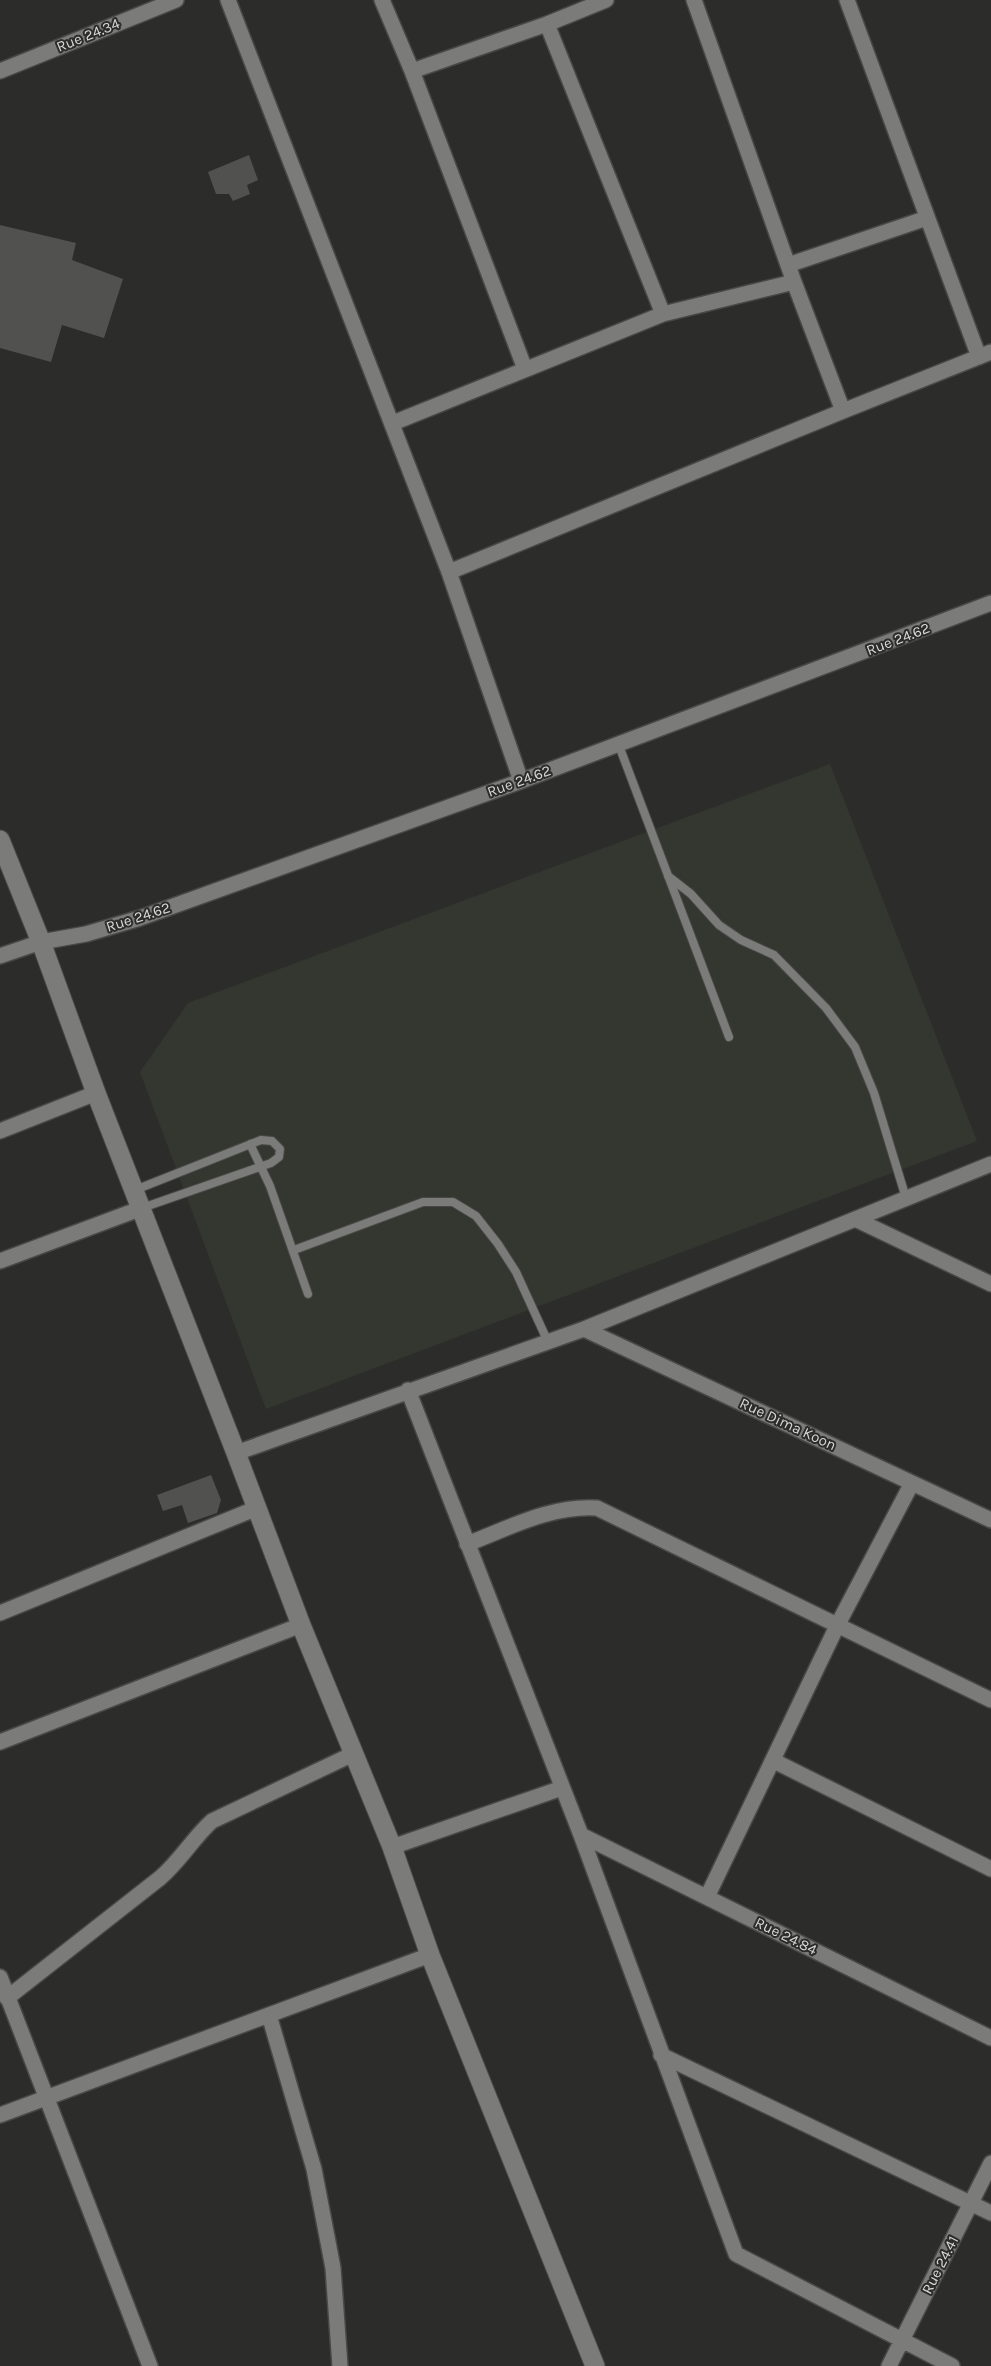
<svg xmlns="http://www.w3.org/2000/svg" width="991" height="2366" font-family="Karla,sans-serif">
<rect width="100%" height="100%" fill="#2c2d2b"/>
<path fill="#34372f" d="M 830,764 L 977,1141 L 266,1409 L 140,1072 L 188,1003 Z"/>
<path fill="#51524f" d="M 249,155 L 258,180 L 247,185 L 250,194 L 233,201 L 229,194 L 216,194 L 208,172 Z
M 0,225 L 76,243 L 72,260 L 123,279 L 104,338 L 62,325 L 51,362 L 0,348 Z
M 211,1475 L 221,1500 L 217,1513 L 188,1523 L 182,1505 L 163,1511 L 157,1495 Z"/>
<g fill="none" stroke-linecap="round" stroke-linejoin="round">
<g stroke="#484846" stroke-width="10">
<path id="service" d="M 618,743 L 729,1037
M 668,876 L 691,894 L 719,925 L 741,940 L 774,955 L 826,1008 L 855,1047 L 874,1093 L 906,1198
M 250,1144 L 270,1186 L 308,1294
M 135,1190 L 261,1140 L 272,1141 L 280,1149 L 279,1157 L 271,1163 L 142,1208
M 294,1250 L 423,1202 L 453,1202 L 476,1216 L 498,1244 L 516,1272 L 548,1342"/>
</g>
<g stroke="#484846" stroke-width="18">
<path id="minor" d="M 228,0 L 449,572 L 521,781
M 382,0 L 412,71 L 525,369
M 694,0 L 794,282 L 843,411
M 847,0 L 979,357
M 547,24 L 663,314
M 0,71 L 176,0
M 412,71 L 547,24 L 606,0
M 788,265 L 927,218
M 393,423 L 663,314 L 794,282
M 449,572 L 843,411 L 991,352
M 0,956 L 41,942 L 86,934 L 140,918 L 521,781 L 991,603
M 0,1131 L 96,1093
M 855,1219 L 991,1284
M 0,1261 L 142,1208
M 584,1329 L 991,1520
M 408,1390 L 581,1835 L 736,2254 L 952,2366
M 236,1453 L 584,1329 L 991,1164
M 467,1544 C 509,1528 551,1505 597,1508 L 991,1700
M 0,1613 L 257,1508
M 0,1742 L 301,1625
M 774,1761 L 991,1869
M 581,1835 L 991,2038
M 392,1847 L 562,1788
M 707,1897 L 838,1624 L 912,1483
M 0,1977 L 150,2366
M 7,1998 L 160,1878 C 180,1861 193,1838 212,1821 L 353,1754
M 269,2015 L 314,2169 L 333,2268 L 340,2366
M 661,2055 L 991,2213
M 0,2115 L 430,1955
M 889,2366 L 991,2163"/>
</g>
<g stroke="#484846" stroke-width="21">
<path id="tertiary" d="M 0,840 L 41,942 L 96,1093 L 236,1453 L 301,1625 L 392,1847 L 430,1955 L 595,2366"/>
</g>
<use href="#service" stroke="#7b7c79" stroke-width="8"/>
<use href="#minor" stroke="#7b7c79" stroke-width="15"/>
<use href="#tertiary" stroke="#7b7c79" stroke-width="19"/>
</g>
<g text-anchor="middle" stroke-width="4" stroke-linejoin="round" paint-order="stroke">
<g font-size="15" fill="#d8d8d7" stroke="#2c2d2b">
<text transform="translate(88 35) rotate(-22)" y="5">Rue 24.34</text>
<text transform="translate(898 639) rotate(-21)" y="5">Rue 24.62</text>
<text transform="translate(519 781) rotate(-20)" y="5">Rue 24.62</text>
<text transform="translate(138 917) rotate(-18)" y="5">Rue 24.62</text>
<text transform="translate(788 1424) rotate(25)" y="5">Rue Dima Koon</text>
<text transform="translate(786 1936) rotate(26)" y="5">Rue 24.84</text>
<text transform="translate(940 2265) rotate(-63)" y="5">Rue 24.41</text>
</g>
</g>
</svg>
